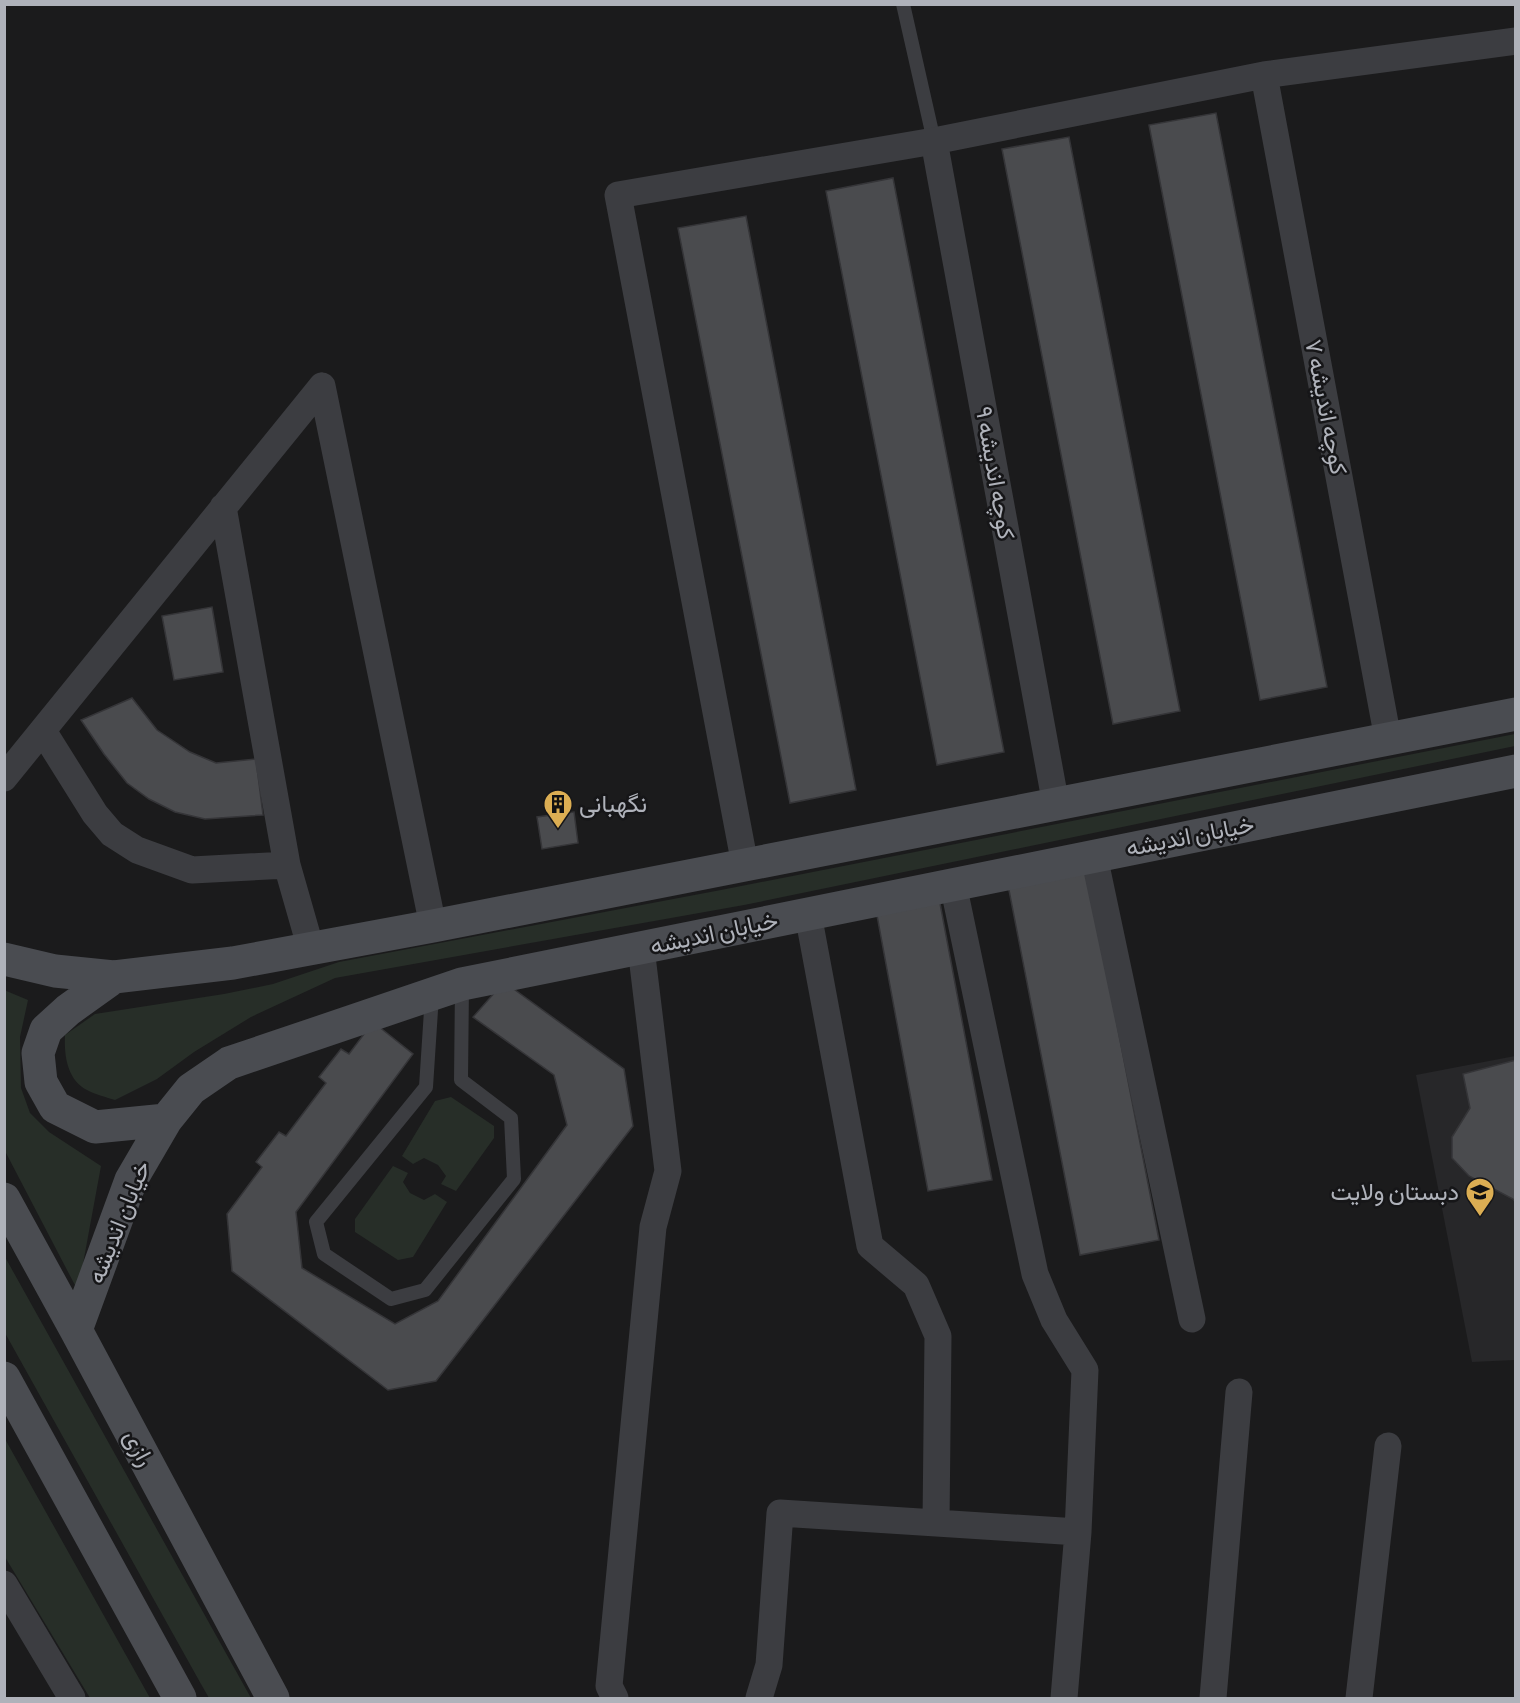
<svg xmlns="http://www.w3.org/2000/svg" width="1520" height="1703" font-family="'Alegreya Sans',Vazirmatn,sans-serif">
<rect width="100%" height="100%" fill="#1b1b1c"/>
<path fill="#272729" d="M 1515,1056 L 1515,1360 L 1472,1362 L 1416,1075 Z"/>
<path fill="#272e28" d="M 1515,734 L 1515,746 L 744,905 L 335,978 L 251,1017 L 194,1052 L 157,1079 L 115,1100 C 106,1097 96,1095 87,1090 C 67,1080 64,1055 65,1035 L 95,1014 L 224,994 L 273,984 L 339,962 L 721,890 Z
M 4,990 L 28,1000 L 20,1037 L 21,1088 L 30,1113 L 49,1132 L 101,1166 L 78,1291 L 5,1151 Z
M 451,1097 L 494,1126 L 494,1138 L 456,1191 L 441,1184 L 446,1176 L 438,1165 L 424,1158 L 413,1164 L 402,1156 L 435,1101 Z
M 393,1166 L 408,1173 L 403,1182 L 410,1193 L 424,1200 L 435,1194 L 447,1202 L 413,1257 L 398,1260 L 355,1232 L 355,1219 Z
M 5,1257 L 232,1664 L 251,1698 L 209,1698 L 201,1684 L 5,1333 Z
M 5,1439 L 150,1698 L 90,1698 L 5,1557 Z"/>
<path fill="#4a4b4e" stroke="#353538" stroke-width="1.5" d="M 1216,113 L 1327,687 L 1260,700 L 1149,125 Z
M 1069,137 L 1180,711 L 1113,724 L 1002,149 Z
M 893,178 L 1004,752 L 937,765 L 826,191 Z
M 746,216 L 856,790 L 790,803 L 678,228 Z
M 212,607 L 223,672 L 174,680 L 162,616 Z
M 132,698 L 157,730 L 190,752 L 216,763 L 256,759 L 263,815 L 205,819 L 175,812 L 149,799 L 127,783 L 104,754 L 81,720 Z
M 574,812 L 578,843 L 542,849 L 537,817 Z
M 1087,870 L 1159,1240 L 1080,1255 L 1008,885 Z
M 939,898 L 992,1180 L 928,1191 L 876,910 Z
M 504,982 L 624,1069 L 633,1126 L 436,1381 L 388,1390 L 232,1271 L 227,1214 L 262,1167 L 256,1162 L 279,1132 L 286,1136 L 326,1083 L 319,1077 L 341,1049 L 349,1054 L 373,1022 L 413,1054 L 296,1212 L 302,1268 L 395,1324 L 438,1301 L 567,1125 L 554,1075 L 473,1017 Z
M 1516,1060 L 1516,1203 L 1513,1199 L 1469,1176 L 1452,1158 L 1452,1137 L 1470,1108 L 1463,1074 Z"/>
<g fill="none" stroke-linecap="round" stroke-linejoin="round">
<path stroke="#3c3d41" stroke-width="14" d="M 903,4 L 934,141
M 432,995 L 426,1087 L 316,1222 L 324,1254 L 391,1299 L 425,1290 L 514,1179 L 511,1118 L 461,1080 L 462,985"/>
<path stroke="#3c3d41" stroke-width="27" d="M 1264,75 L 1388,739
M 934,141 L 1056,805
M 322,386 L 433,926
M 223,507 L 287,865 L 311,949
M 43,731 L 95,814 L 112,834 L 137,850 L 192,870 L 287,865
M 4,778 L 322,386
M 1094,856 L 1192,1319
M 745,865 L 618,195 L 934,141 L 1264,75 L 1516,41
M 953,884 L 1035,1274 L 1054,1320 L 1085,1370 L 1078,1532
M 808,914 L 870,1246 L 916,1285 L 938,1336 L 936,1523
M 4,1584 L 72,1698
M 615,1698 L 609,1686 L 653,1227 L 668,1171 L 641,948
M 759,1698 L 769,1665 L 780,1513 L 1078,1532 L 1064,1698
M 1213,1698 L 1239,1392
M 1359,1698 L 1388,1446"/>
<path stroke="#4a4c51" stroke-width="33" d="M 4,959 L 55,971 L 114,977 L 233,963 L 433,926 L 1516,714
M 114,977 L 68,1010 L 46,1030 L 38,1053 L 41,1082 L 55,1107 L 95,1127 L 166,1120
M 4,1199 L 76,1330 L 273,1698
M 76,1330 L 131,1180 L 166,1120 L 191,1089 L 229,1063 L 462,984 L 1516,771
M 4,1378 L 180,1698"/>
</g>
<defs>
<g id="building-pin" transform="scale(1.5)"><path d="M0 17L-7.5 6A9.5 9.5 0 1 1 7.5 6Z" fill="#dcae53" stroke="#161618"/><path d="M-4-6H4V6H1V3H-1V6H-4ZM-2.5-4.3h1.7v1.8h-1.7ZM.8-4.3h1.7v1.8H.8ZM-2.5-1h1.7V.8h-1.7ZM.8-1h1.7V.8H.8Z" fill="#111"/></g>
<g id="school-pin" transform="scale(1.5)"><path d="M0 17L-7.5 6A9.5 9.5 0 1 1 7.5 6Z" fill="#dcae53" stroke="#161618"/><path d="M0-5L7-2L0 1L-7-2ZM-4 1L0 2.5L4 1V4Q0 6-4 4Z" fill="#111"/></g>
</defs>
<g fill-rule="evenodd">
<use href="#building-pin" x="558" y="804"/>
<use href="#school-pin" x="1480" y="1192"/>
</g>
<g text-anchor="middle" stroke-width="5" stroke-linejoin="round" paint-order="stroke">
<g font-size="24" fill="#afb2ba" stroke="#161618">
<text transform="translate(1326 407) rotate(79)" y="8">کوچه اندیشه ۷</text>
<text transform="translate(995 473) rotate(80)" y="8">کوچه اندیشه ۹</text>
<text transform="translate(1190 836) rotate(-11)" y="8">خیابان اندیشه</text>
<text transform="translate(714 933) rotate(-12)" y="8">خیابان اندیشه</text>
<text transform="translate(119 1222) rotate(-68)" y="8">خیابان اندیشه</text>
<text transform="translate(139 1448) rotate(62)" y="8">رازی</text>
</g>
<g font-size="24" fill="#afb2ba" stroke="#161618" text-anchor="start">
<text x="579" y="812">نگهبانی</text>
<text x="1459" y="1200" text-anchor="end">دبستان ولایت</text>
</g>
</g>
<rect width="1520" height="1703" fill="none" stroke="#afb2ba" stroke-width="12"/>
</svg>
